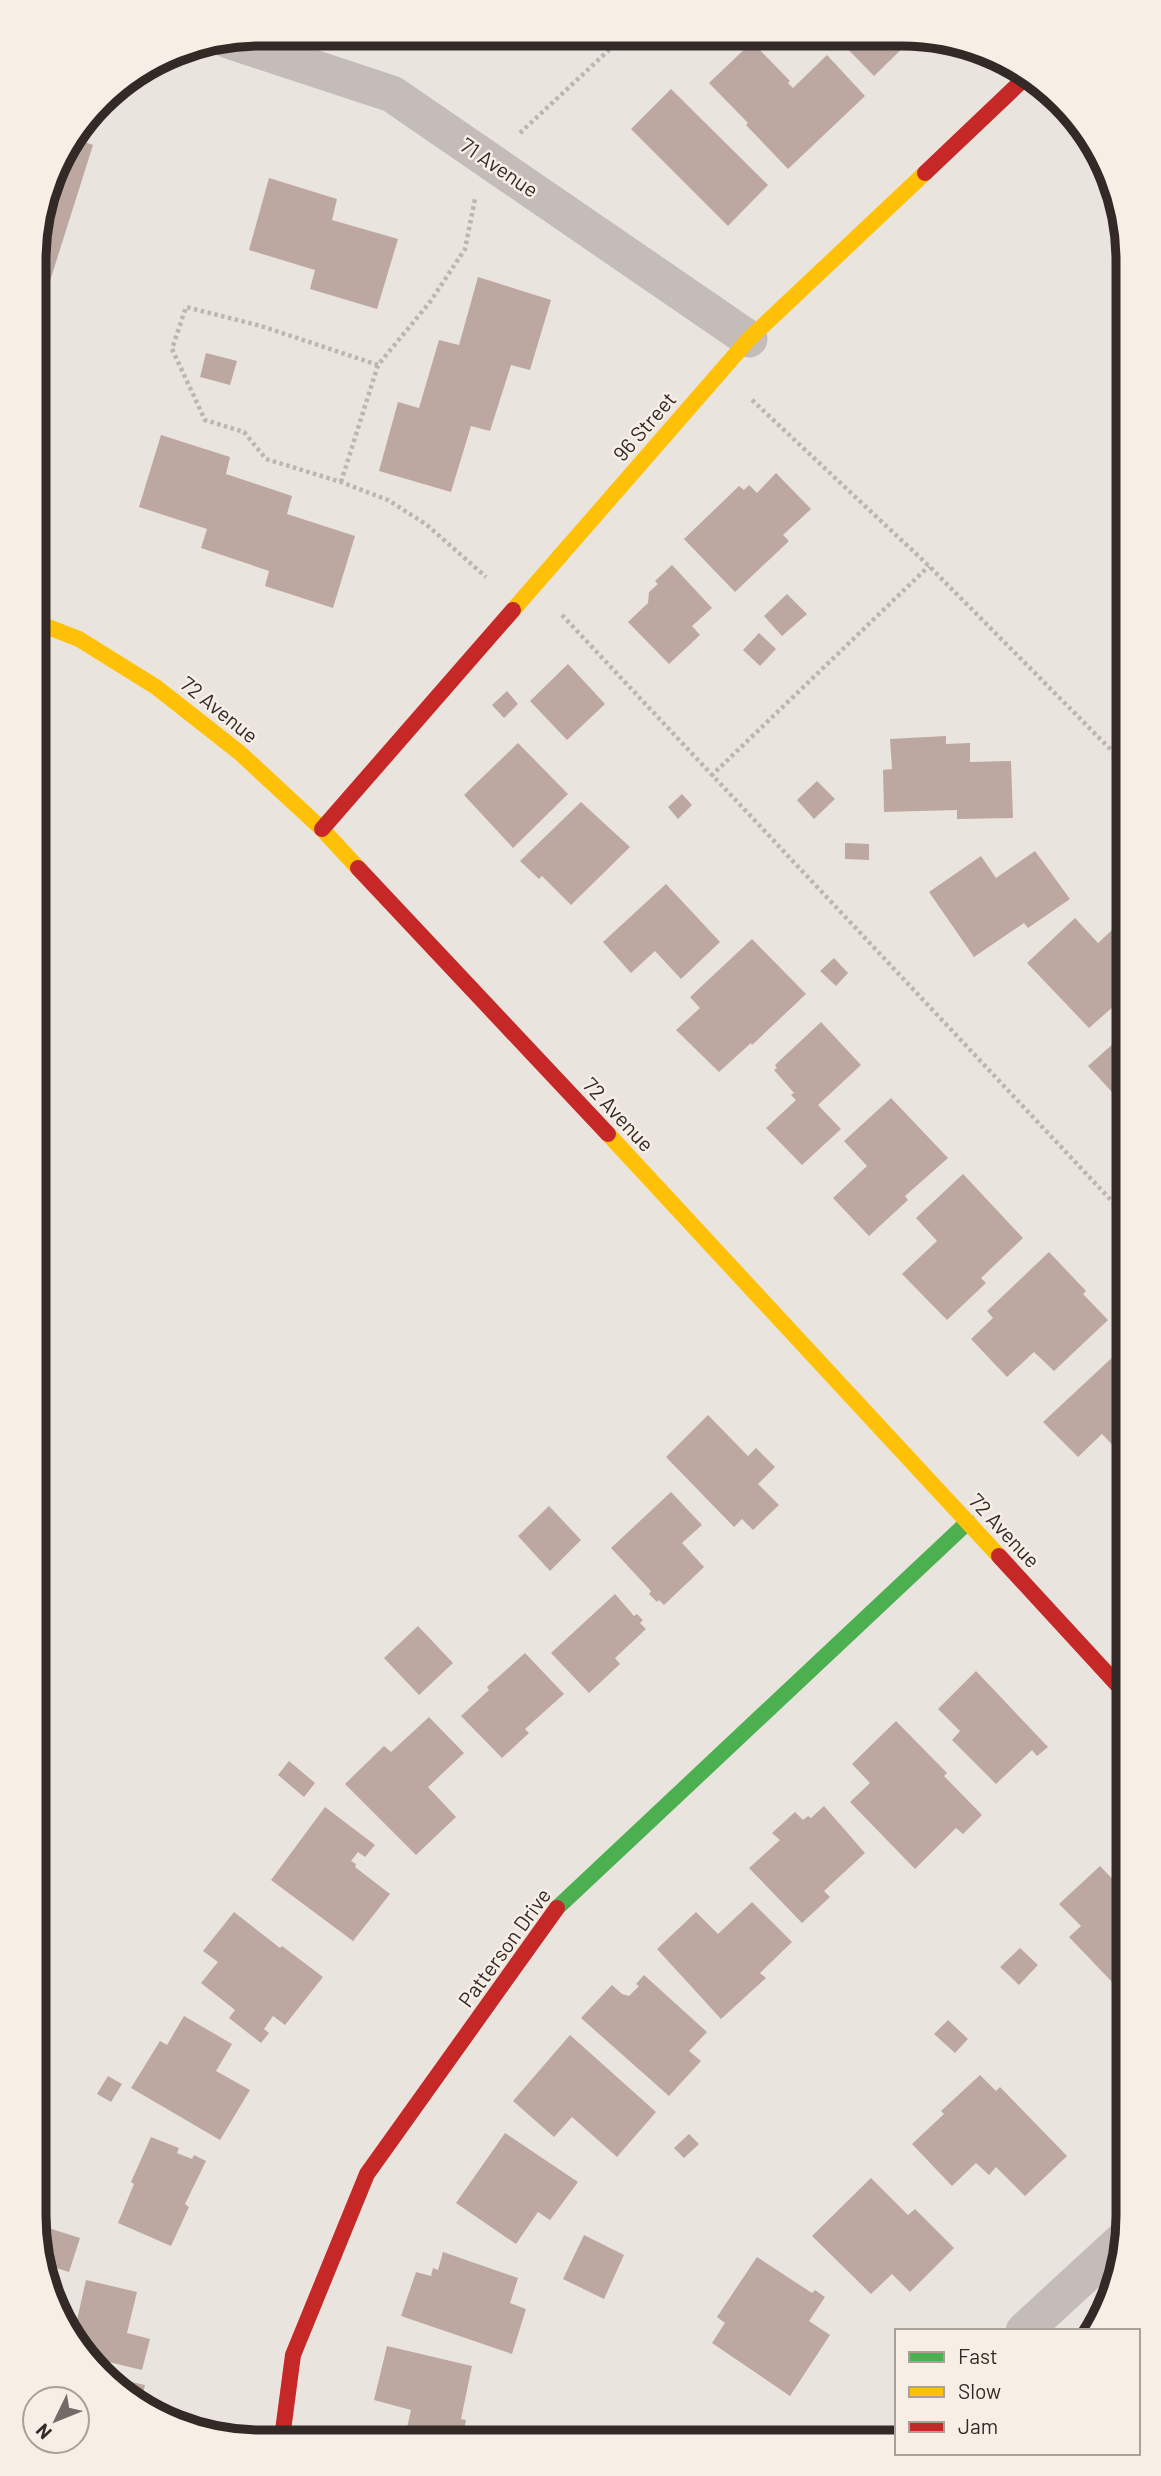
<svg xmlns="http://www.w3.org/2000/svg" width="1161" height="2476" font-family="Barlow,sans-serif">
<rect width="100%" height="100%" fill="#eae4df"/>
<path fill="#bca8a1" d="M 836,37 L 914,37 L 874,76 Z
M 752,42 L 790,81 L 788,83 L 793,88 L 827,55 L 865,96 L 788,169 L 746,125 L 748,123 L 709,83 Z
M 671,89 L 768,185 L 728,226 L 631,129 Z
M 73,138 L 93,145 L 50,281 L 34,276 L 34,244 L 56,160 Z
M 269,178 L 337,199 L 332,220 L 398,239 L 377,309 L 310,289 L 315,270 L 249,250 Z
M 478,277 L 551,300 L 530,370 L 511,365 L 490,431 L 471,426 L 451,492 L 379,471 L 398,402 L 419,408 L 439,340 L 459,345 Z
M 206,353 L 237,361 L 230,385 L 200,377 Z
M 161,435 L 230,457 L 226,474 L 292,496 L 287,514 L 355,536 L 333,608 L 265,586 L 269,571 L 201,548 L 207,529 L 139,507 Z
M 776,473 L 811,509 L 783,535 L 789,541 L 735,592 L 684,539 L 739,486 L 744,490 L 749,485 L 757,493 Z
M 672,565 L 712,608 L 692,626 L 700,635 L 669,664 L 628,622 L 648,603 L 649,592 L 658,584 L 655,581 Z
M 787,594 L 807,614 L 782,636 L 764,616 Z
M 759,633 L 776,649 L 760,666 L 743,650 Z
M 568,664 L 605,704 L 567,740 L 530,701 Z
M 507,691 L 518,704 L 504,718 L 492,705 Z
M 946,736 L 946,744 L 970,743 L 970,762 L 1011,761 L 1013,818 L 957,819 L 957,810 L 884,812 L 883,770 L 892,769 L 890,739 Z
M 518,743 L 568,794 L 513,848 L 464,795 Z
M 817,781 L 835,799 L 814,819 L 797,800 Z
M 682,794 L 692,805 L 678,819 L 668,807 Z
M 581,802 L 630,847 L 571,905 L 542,876 L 539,879 L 520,861 Z
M 845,843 L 869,844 L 869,860 L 845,859 Z
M 1035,851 L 1070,899 L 1028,928 L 1024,923 L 974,957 L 929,892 L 981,856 L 996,878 Z
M 666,884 L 720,942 L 681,979 L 655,951 L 631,973 L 603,942 Z
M 1075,918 L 1098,943 L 1123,920 L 1123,998 L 1089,1028 L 1027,963 Z
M 752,939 L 806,994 L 752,1045 L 751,1043 L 719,1072 L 676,1030 L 700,1008 L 690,997 Z
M 834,958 L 848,973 L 836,986 L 820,971 Z
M 821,1022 L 861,1065 L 818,1105 L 841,1129 L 802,1165 L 766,1128 L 796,1100 L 791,1095 L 794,1093 L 774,1070 L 777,1068 L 775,1065 Z
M 1123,1035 L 1123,1104 L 1088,1066 Z
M 891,1098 L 948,1158 L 905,1196 L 908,1200 L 869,1236 L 833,1198 L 867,1166 L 844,1141 Z
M 963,1174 L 1023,1238 L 981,1278 L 986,1283 L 947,1320 L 902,1274 L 937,1241 L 916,1218 Z
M 1049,1252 L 1086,1291 L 1083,1294 L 1108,1320 L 1054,1371 L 1034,1352 L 1007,1377 L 971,1339 L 993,1318 L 987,1311 Z
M 1115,1355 L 1124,1365 L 1124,1457 L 1102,1434 L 1078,1457 L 1043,1422 Z
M 708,1415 L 748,1456 L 756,1448 L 775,1467 L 758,1484 L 779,1505 L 753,1530 L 742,1519 L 734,1527 L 666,1457 Z
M 671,1492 L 702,1525 L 682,1543 L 704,1567 L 664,1605 L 659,1600 L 657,1602 L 649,1594 L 651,1591 L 611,1548 Z
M 549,1506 L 581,1540 L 550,1571 L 518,1536 Z
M 615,1594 L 634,1616 L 637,1614 L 643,1620 L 640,1623 L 646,1629 L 615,1658 L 620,1664 L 589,1693 L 551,1653 Z
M 418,1626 L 453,1663 L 419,1695 L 384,1658 Z
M 525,1653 L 564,1694 L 525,1729 L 529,1733 L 502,1758 L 461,1716 L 489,1690 L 487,1687 Z
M 976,1671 L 1048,1747 L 1037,1756 L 1032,1750 L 996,1784 L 952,1740 L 960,1731 L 938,1709 Z
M 429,1717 L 464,1753 L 428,1787 L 456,1817 L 416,1855 L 345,1784 L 384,1746 L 391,1752 Z
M 896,1721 L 947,1773 L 944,1776 L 982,1815 L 963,1834 L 956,1828 L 915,1869 L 850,1802 L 870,1783 L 852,1764 Z
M 289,1761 L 315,1783 L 304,1797 L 278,1775 Z
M 824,1806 L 865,1853 L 824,1891 L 830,1897 L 802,1923 L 749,1868 L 780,1840 L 772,1833 L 795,1812 L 803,1820 L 808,1816 L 811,1818 Z
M 325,1807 L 375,1845 L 365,1857 L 358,1852 L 351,1861 L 356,1864 L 355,1867 L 390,1894 L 353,1941 L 271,1880 Z
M 1100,1866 L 1126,1893 L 1126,1968 L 1112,1982 L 1069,1937 L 1081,1926 L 1059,1904 Z
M 752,1902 L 792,1942 L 760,1973 L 766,1978 L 721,2019 L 657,1949 L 696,1912 L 718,1934 Z
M 234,1912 L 280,1948 L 282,1946 L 323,1977 L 285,2025 L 273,2016 L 264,2029 L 269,2033 L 261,2043 L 229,2018 L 235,2010 L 201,1983 L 218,1962 L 203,1951 Z
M 1020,1948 L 1038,1965 L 1019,1985 L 1000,1967 Z
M 644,1975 L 707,2032 L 689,2051 L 701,2061 L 669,2096 L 581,2018 L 612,1985 L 622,1994 L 629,1996 L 639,1986 L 636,1984 Z
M 184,2016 L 232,2044 L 216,2071 L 250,2090 L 220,2140 L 131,2088 L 160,2041 L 167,2045 Z
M 948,2020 L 968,2039 L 955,2053 L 934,2034 Z
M 570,2035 L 656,2112 L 617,2157 L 572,2117 L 554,2137 L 513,2101 Z
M 980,2075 L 996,2091 L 1000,2087 L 1067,2156 L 1025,2196 L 996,2167 L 989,2175 L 976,2163 L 952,2186 L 912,2144 L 944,2114 L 941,2111 Z
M 108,2076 L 122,2084 L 111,2102 L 97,2094 Z
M 505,2133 L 578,2182 L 550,2220 L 538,2212 L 516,2244 L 456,2203 Z
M 689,2134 L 699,2144 L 684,2158 L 674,2148 Z
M 151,2137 L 179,2148 L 177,2153 L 192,2159 L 194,2155 L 206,2161 L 185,2204 L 189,2207 L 171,2246 L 118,2223 L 134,2184 L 131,2182 Z
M 871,2178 L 908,2215 L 915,2209 L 954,2248 L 910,2292 L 892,2274 L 871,2294 L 812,2236 Z
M 41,2188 L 50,2191 L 44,2207 L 41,2206 Z
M 42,2226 L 80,2238 L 69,2272 L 41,2263 Z
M 584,2235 L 624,2255 L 604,2299 L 563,2279 Z
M 443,2252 L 518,2278 L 510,2303 L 526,2309 L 512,2354 L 401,2316 L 416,2272 L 431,2276 L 433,2268 L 438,2270 Z
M 757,2257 L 812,2293 L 815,2290 L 825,2297 L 809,2321 L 830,2335 L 790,2396 L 712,2343 L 725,2323 L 717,2317 Z
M 86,2280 L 137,2292 L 127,2333 L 150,2339 L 142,2370 L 84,2356 L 72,2342 Z
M 387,2346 L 472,2366 L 461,2419 L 466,2420 L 463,2437 L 405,2437 L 411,2410 L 374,2400 Z
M 100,2375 L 145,2385 L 141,2402 L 110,2386 Z"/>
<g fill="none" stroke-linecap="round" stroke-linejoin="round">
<path stroke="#bcb5b0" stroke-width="4.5" stroke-dasharray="3.5 3.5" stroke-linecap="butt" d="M 520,133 L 624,36
M 378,365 L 261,326 L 186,307 L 172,349 L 205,420 L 244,432 L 266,459 L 341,482 L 388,500 L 427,525 L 486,577
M 752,400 L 929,566 L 1122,761
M 341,482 L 378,365 L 430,302 L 465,249 L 475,199
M 562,615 L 1124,1214
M 711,776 L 929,566"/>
<path stroke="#c3bcb8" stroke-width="37" d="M 228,40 L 392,94 L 749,339
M 1024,2331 L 1126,2237"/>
<path stroke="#4caf50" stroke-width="16" d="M 557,1908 L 968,1522"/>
<path stroke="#ffc107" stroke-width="16" d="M 513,610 L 749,339 L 925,173
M 35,622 L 79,639 L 156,687 L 240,753 L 322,829 L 358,868
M 608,1134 L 999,1556"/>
<path stroke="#c62828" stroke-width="16" d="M 925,173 L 1026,77
M 322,829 L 513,610
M 358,868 L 608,1134
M 999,1556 L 1125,1693
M 282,2438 L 293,2355 L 367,2174 L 557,1908"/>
</g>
<g text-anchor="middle" stroke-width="5" stroke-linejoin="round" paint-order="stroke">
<g font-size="21" fill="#332a27" stroke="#f7eee5">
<text transform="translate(499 168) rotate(34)" y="7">71 Avenue</text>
<text transform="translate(645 427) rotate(-49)" y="7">96 Street</text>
<text transform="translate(219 710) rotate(39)" y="7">72 Avenue</text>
<text transform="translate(618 1115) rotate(47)" y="7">72 Avenue</text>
<text transform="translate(1004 1531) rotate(47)" y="7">72 Avenue</text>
<text transform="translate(505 1948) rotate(-54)" y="7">Patterson Drive</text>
</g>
</g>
<path d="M0 0H1161V2476H0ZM260 46H902A214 214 0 0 1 1116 260V2216A214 214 0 0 1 902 2430H260A214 214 0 0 1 46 2216V260A214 214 0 0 1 260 46Z" fill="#f7eee5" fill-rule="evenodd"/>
<path fill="none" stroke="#332a27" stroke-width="9" d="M260 46H902A214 214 0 0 1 1116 260V2216A214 214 0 0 1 902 2430H260A214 214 0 0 1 46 2216V260A214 214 0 0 1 260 46Z"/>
<rect x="895" y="2329" width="245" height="126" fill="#f7eee5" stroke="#a9a099" stroke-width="2"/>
<rect x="909" y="2352" width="35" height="10" fill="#4caf50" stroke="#a9a099" stroke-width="2"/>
<text x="958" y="2364" font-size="21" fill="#332a27">Fast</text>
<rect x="909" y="2387" width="35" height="10" fill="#ffc107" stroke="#a9a099" stroke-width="2"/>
<text x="958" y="2399" font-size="21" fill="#332a27">Slow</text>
<rect x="909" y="2422" width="35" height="10" fill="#c62828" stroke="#a9a099" stroke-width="2"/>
<text x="958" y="2434" font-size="21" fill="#332a27">Jam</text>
<g transform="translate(56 2420) rotate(227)"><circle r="33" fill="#f7eee5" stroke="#a9a099" stroke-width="2"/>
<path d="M0-5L12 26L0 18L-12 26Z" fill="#736b67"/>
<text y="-10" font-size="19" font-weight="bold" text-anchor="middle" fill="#332a27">N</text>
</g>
</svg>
